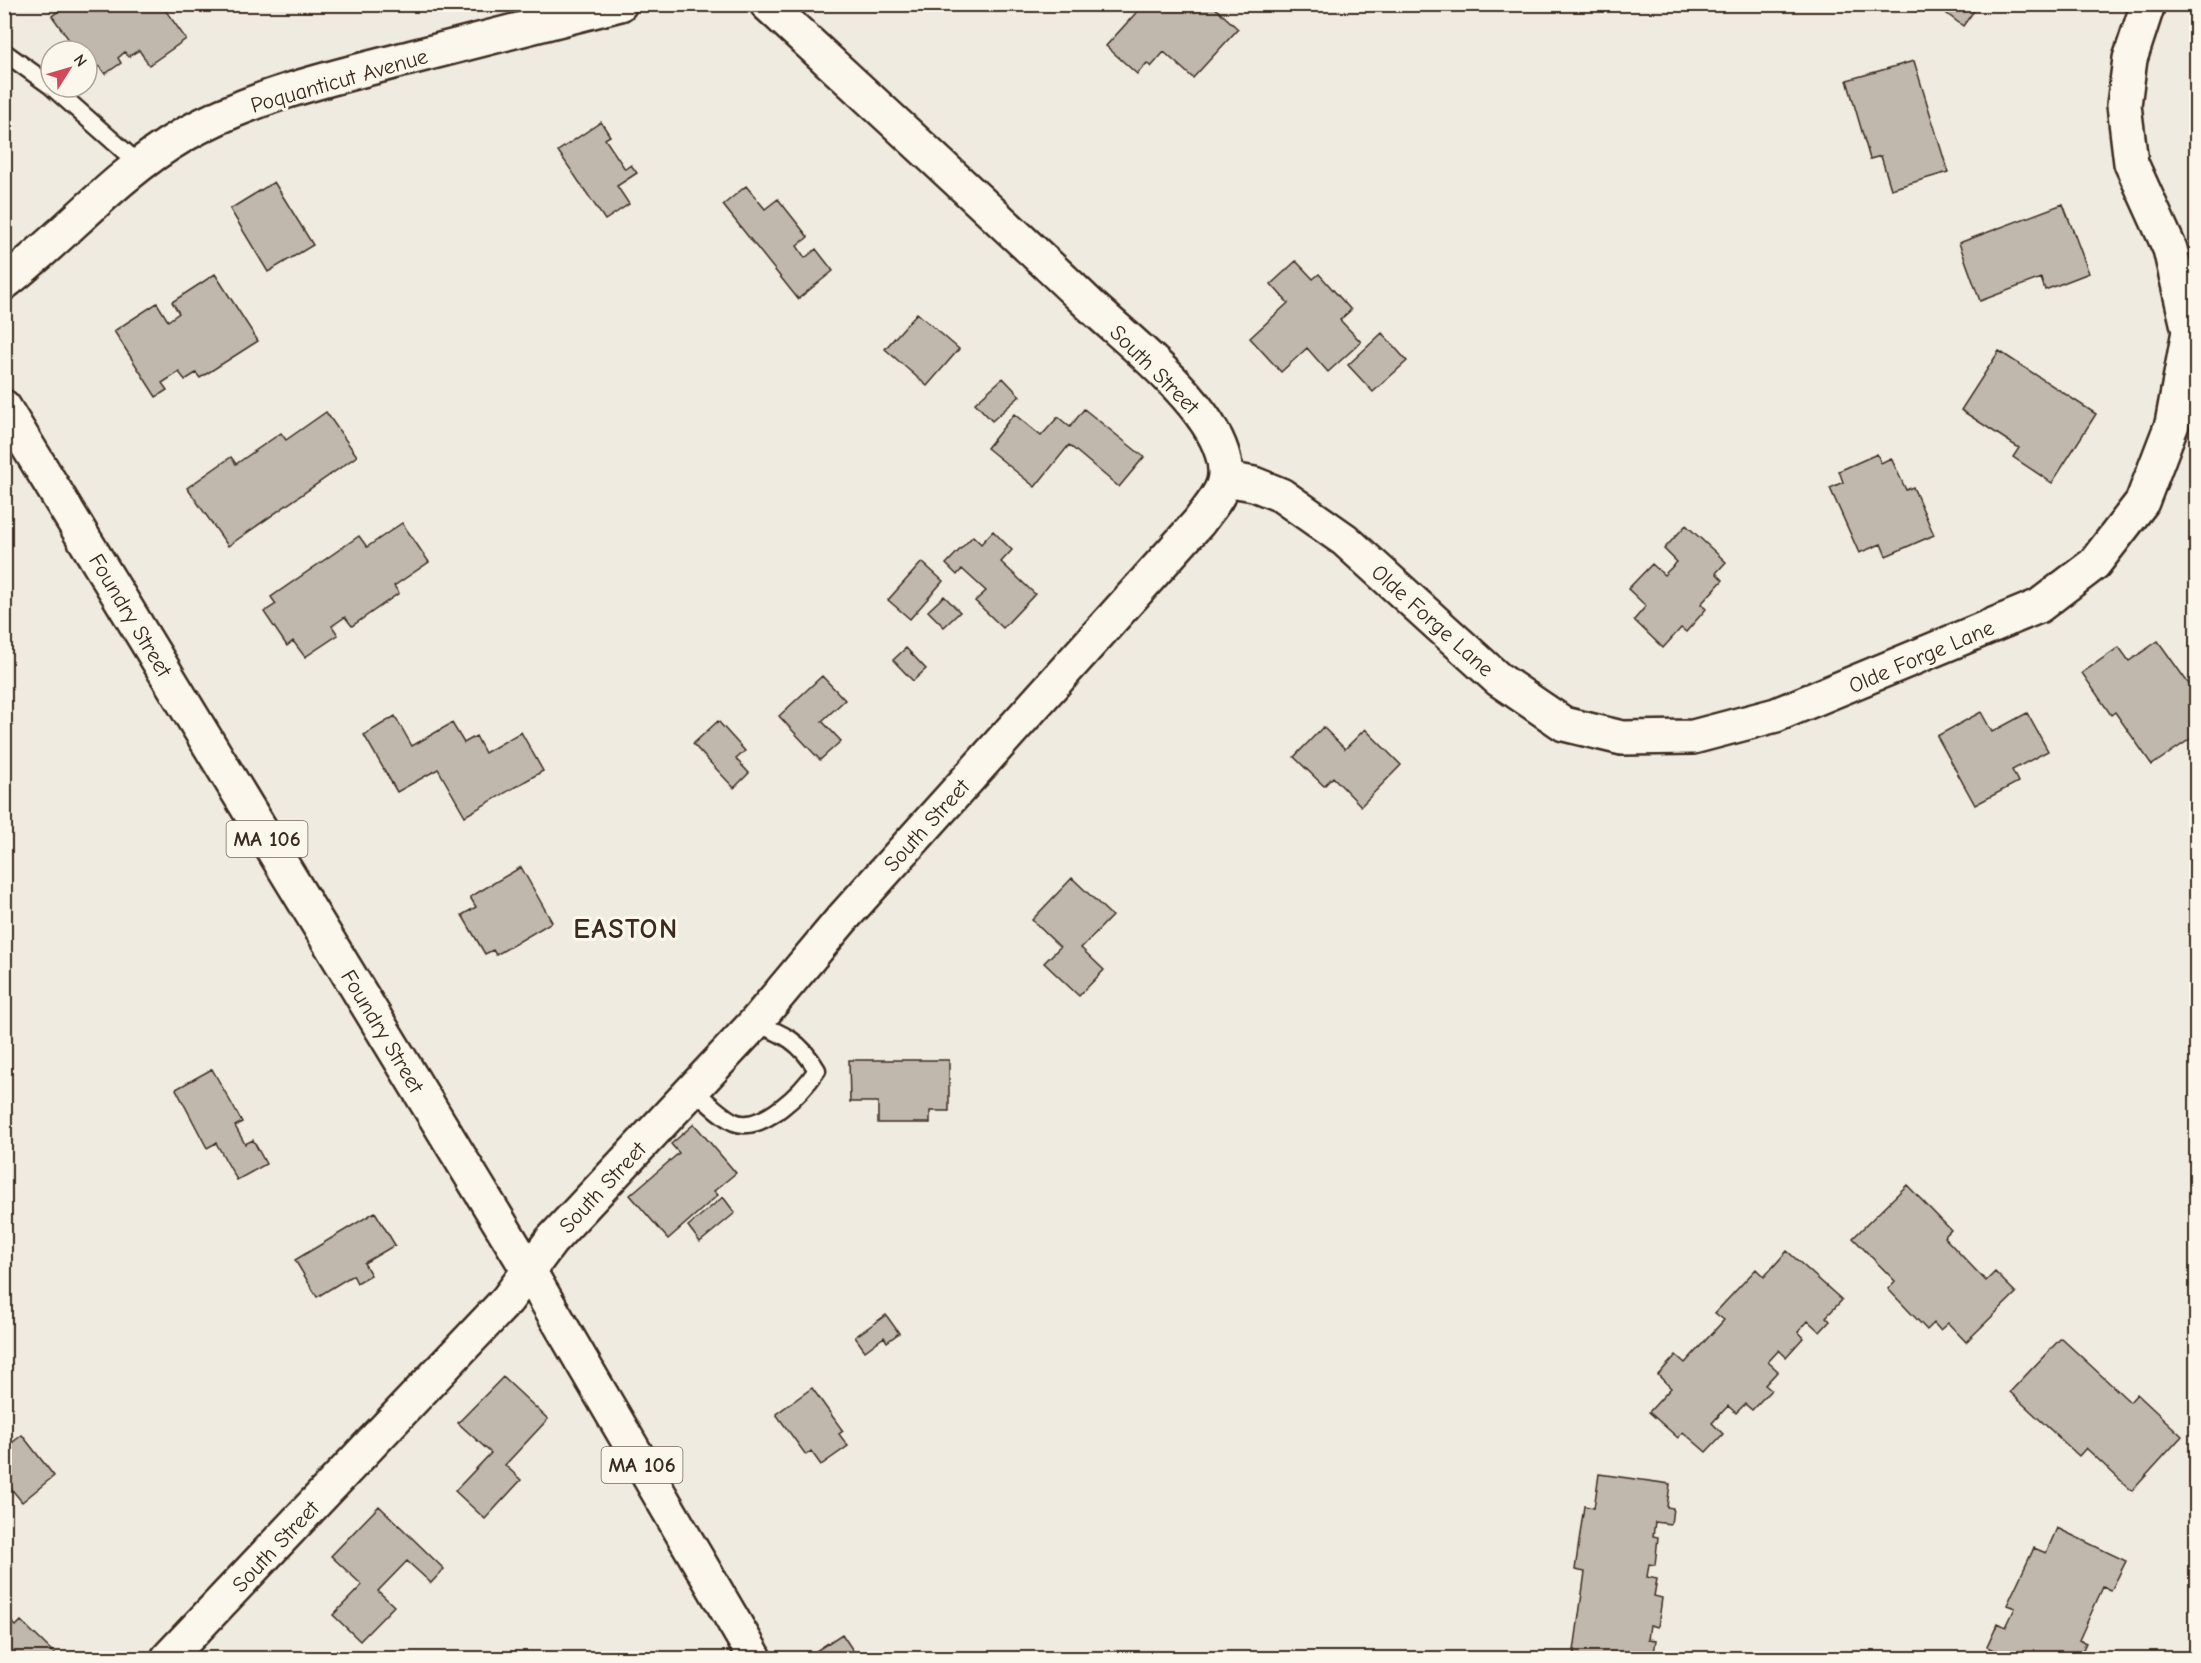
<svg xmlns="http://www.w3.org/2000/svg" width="2201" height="1663" font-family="'Comic Neue',sans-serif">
<rect width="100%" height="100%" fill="#f0ebe0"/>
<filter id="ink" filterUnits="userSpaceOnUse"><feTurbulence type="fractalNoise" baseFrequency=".0167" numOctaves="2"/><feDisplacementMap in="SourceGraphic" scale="12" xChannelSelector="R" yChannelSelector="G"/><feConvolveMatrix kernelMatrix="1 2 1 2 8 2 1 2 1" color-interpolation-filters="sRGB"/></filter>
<g filter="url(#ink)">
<path fill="#c0b8ad" stroke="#3b2a1e" stroke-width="1.5" d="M 68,4 L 161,4 L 186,39 L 149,65 L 139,50 L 128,57 L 125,52 L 118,58 L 121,63 L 105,74 L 99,66 L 91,71 L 87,65 L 87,51 L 77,51 L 52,16 Z
M 1144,4 L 1211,4 L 1238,29 L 1193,78 L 1164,52 L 1151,67 L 1147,63 L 1137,74 L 1106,46 Z
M 1934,4 L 1979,4 L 1963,26 Z
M 1914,61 L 1948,172 L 1891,189 L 1881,156 L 1870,159 L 1847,80 Z
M 601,122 L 610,136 L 605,139 L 625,169 L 631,165 L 637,173 L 617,186 L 629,204 L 605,220 L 558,151 Z
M 274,182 L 313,245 L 268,272 L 230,209 Z
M 746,186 L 765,209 L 778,199 L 808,237 L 797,246 L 805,258 L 816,249 L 833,271 L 798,299 L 723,205 Z
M 2063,204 L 2089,273 L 2045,290 L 2041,278 L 1980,301 L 1959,243 Z
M 1296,261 L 1313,279 L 1319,274 L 1351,310 L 1340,320 L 1361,342 L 1328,372 L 1307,348 L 1281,372 L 1250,338 L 1288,303 L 1271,284 Z
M 215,274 L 258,341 L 200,378 L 196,373 L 185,380 L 179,372 L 162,383 L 167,390 L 156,397 L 114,331 L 157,303 L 168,321 L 179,313 L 172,302 Z
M 917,313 L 959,349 L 927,386 L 885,349 Z
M 1382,333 L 1407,361 L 1373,392 L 1348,365 Z
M 1999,351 L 2096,414 L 2052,483 L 2013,457 L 2019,448 L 1961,410 Z
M 1003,378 L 1020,396 L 992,421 L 975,403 Z
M 1084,409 L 1144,457 L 1119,487 L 1069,445 L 1035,487 L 987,448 L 1014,414 L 1041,436 L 1058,417 L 1070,427 Z
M 326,412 L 357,456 L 228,546 L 187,488 L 231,457 L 236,464 L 281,433 L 286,440 Z
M 1877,454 L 1881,463 L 1891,458 L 1906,490 L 1913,487 L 1934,535 L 1886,556 L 1881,544 L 1859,553 L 1830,488 L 1843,482 L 1839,471 Z
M 402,523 L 429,562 L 394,586 L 399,593 L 352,626 L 345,617 L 332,626 L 338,635 L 305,657 L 293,641 L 287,646 L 264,612 L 276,604 L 271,597 L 359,536 L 367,547 Z
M 1686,525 L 1726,562 L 1716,573 L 1723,580 L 1701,604 L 1706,609 L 1686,632 L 1681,628 L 1663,648 L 1634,620 L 1646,606 L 1628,589 L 1652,564 L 1664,575 L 1677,562 L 1664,549 Z
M 993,531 L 1012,550 L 1001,562 L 1035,594 L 1003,628 L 975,601 L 986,591 L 962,569 L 957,575 L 946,564 L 973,536 L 981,544 Z
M 922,562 L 943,581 L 910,619 L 888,600 Z
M 944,596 L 960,612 L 944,627 L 928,611 Z
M 2158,641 L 2193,690 L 2196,688 L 2196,725 L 2191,728 L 2196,735 L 2152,765 L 2115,712 L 2111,715 L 2082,673 L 2119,647 L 2129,661 Z
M 906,648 L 926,669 L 913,681 L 893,660 Z
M 822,676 L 845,700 L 822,721 L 841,741 L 820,760 L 779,716 Z
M 1981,712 L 1992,732 L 2027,713 L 2048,751 L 2012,770 L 2018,782 L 1975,805 L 1937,736 Z
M 395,716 L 412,746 L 452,723 L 464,743 L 476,736 L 485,753 L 521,732 L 543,771 L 465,816 L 438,769 L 397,792 L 364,735 Z
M 718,721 L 745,751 L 736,759 L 749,773 L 734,788 L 693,744 Z
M 1323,727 L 1345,749 L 1365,729 L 1401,765 L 1361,806 L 1333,777 L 1324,786 L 1294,757 Z
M 521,867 L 552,922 L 496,955 L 493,950 L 485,954 L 462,915 L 476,907 L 470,897 Z
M 1072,878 L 1112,916 L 1081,948 L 1104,970 L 1079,996 L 1044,963 L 1060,947 L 1032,920 Z
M 849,1060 L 949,1060 L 949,1111 L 930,1111 L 930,1123 L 878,1123 L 878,1102 L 850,1102 Z
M 212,1069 L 242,1122 L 235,1126 L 245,1144 L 253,1140 L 266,1164 L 237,1180 L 216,1143 L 207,1148 L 176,1089 Z
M 694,1124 L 736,1173 L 714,1191 L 718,1195 L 668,1239 L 630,1195 L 679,1153 L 671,1144 Z
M 1907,1185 L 1951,1230 L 1944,1237 L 1986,1281 L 1995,1272 L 2016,1293 L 1966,1342 L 1948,1323 L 1940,1330 L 1934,1323 L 1927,1330 L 1888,1289 L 1895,1281 L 1853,1238 Z
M 723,1197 L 735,1213 L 700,1242 L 688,1226 Z
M 375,1212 L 395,1245 L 364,1263 L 371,1275 L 357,1283 L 353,1275 L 317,1297 L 295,1260 Z
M 1787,1251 L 1842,1300 L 1826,1317 L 1830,1321 L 1820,1332 L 1808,1321 L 1798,1332 L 1803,1338 L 1786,1357 L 1779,1350 L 1768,1362 L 1778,1371 L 1765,1385 L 1771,1390 L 1752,1410 L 1745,1404 L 1736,1413 L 1728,1406 L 1712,1423 L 1723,1434 L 1706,1452 L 1683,1432 L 1678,1438 L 1649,1412 L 1671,1388 L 1658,1375 L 1676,1355 L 1685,1363 L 1724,1320 L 1715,1313 L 1756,1269 L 1764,1277 Z
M 886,1315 L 899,1333 L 887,1342 L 884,1337 L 865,1351 L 855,1337 Z
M 2061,1338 L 2130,1402 L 2137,1394 L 2182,1436 L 2132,1491 L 2086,1448 L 2079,1456 L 2010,1392 Z
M 503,1377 L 548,1419 L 505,1465 L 521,1480 L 485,1519 L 455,1491 L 491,1453 L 458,1423 Z
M 812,1388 L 843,1431 L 839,1434 L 848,1446 L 821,1465 L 811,1451 L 806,1455 L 776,1414 Z
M 22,1435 L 54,1476 L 22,1502 L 4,1480 L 4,1449 Z
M 1599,1474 L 1670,1484 L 1667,1507 L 1673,1508 L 1671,1524 L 1655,1522 L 1653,1536 L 1658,1537 L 1655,1565 L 1649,1564 L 1647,1577 L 1657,1579 L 1654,1596 L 1662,1598 L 1658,1627 L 1650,1625 L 1648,1639 L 1656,1640 L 1654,1653 L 1645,1652 L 1644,1658 L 1573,1658 L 1585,1572 L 1575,1570 L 1584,1506 L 1594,1508 Z
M 379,1506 L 444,1569 L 431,1583 L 407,1561 L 378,1591 L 394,1606 L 360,1641 L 333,1615 L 362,1585 L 331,1556 Z
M 2057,1528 L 2126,1561 L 2111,1591 L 2103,1587 L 2079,1640 L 2086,1643 L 2079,1658 L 2011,1658 L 1987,1647 L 1998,1623 L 2006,1627 L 2015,1608 L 2007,1605 L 2034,1548 L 2046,1553 Z
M 4,1614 L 16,1626 L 21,1621 L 59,1658 L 4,1658 Z
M 842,1634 L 858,1658 L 821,1658 L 816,1651 Z"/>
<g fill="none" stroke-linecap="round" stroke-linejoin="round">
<g stroke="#3b2a1e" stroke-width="21">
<path id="lane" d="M 4,52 L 51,86
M 52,87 L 140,165
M 692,1089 C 705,1099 719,1115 734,1122 C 762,1134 803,1091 817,1070 C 800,1041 784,1034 755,1023"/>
</g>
<g stroke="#3b2a1e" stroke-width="38">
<path id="street" d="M 1226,479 L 1254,484 L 1281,495 L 1345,540 L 1498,679 L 1564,724 L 1622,738 L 1693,737 L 1776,715 L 2039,606 L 2094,564 L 2142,502 L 2172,424 L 2189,331 L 2170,249 L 2131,163 L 2124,105 L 2130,59 L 2148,4
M 168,1658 L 507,1300 L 551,1241 L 755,1023 L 842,919 L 1199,522 C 1217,497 1232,485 1222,453 C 1206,401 1130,342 1090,305 C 983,203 875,104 767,4"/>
</g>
<g stroke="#3b2a1e" stroke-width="38">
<path id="secondary" d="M 4,283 C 65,236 115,175 182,136 C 253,95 335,77 413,57 C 482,39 551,21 620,4"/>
</g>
<g stroke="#3b2a1e" stroke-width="38">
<path id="highway" d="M 4,407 L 529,1271 L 755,1658"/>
</g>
<use href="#lane" stroke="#fbf7ec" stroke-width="16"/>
<use href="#street" stroke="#fbf7ec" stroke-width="33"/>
<use href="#secondary" stroke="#fbf7ec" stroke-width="33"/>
<use href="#highway" stroke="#fbf7ec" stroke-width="33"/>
</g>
</g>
<g text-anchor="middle" stroke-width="6" stroke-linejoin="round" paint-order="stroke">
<g fill="#fbf7ec" stroke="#75685c" stroke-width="1.5">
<rect x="226.5" y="821" width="81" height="36" rx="4.5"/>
<rect x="601.5" y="1447" width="81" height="36" rx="4.5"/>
</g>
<g font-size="21" font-weight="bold" fill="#3b2a1e">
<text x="267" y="846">MA 106</text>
<text x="642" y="1472">MA 106</text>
</g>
<g font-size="22" fill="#3b2a1e" stroke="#fbf7ec">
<text transform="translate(339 80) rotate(-16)" y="8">Poquanticut Avenue</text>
<text transform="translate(1155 369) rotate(45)" y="8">South Street</text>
<text transform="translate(131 615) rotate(59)" y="8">Foundry Street</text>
<text transform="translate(1433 620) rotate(42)" y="8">Olde Forge Lane</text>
<text transform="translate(1921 656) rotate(-23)" y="8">Olde Forge Lane</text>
<text transform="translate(926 825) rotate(-48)" y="8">South Street</text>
<text transform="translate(383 1031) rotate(59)" y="8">Foundry Street</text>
<text transform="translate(602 1187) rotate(-47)" y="8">South Street</text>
<text transform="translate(275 1546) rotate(-47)" y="8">South Street</text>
</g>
<g font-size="28" font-weight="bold" letter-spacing="1.5" fill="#3b2a1e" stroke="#fbf7ec">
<text x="626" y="938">EASTON</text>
</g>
</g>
<rect width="2201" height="1663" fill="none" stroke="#fbf7ec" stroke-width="24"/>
<rect x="12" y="12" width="2177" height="1639" fill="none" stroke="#3b2a1e" stroke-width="2" filter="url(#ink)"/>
<g transform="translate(69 69) rotate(53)"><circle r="28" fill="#fbf7ec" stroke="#aea59a" stroke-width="1.5"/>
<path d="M0-4.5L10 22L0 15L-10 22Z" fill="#d1495b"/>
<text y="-9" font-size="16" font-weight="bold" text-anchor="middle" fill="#3b2a1e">N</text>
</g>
</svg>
